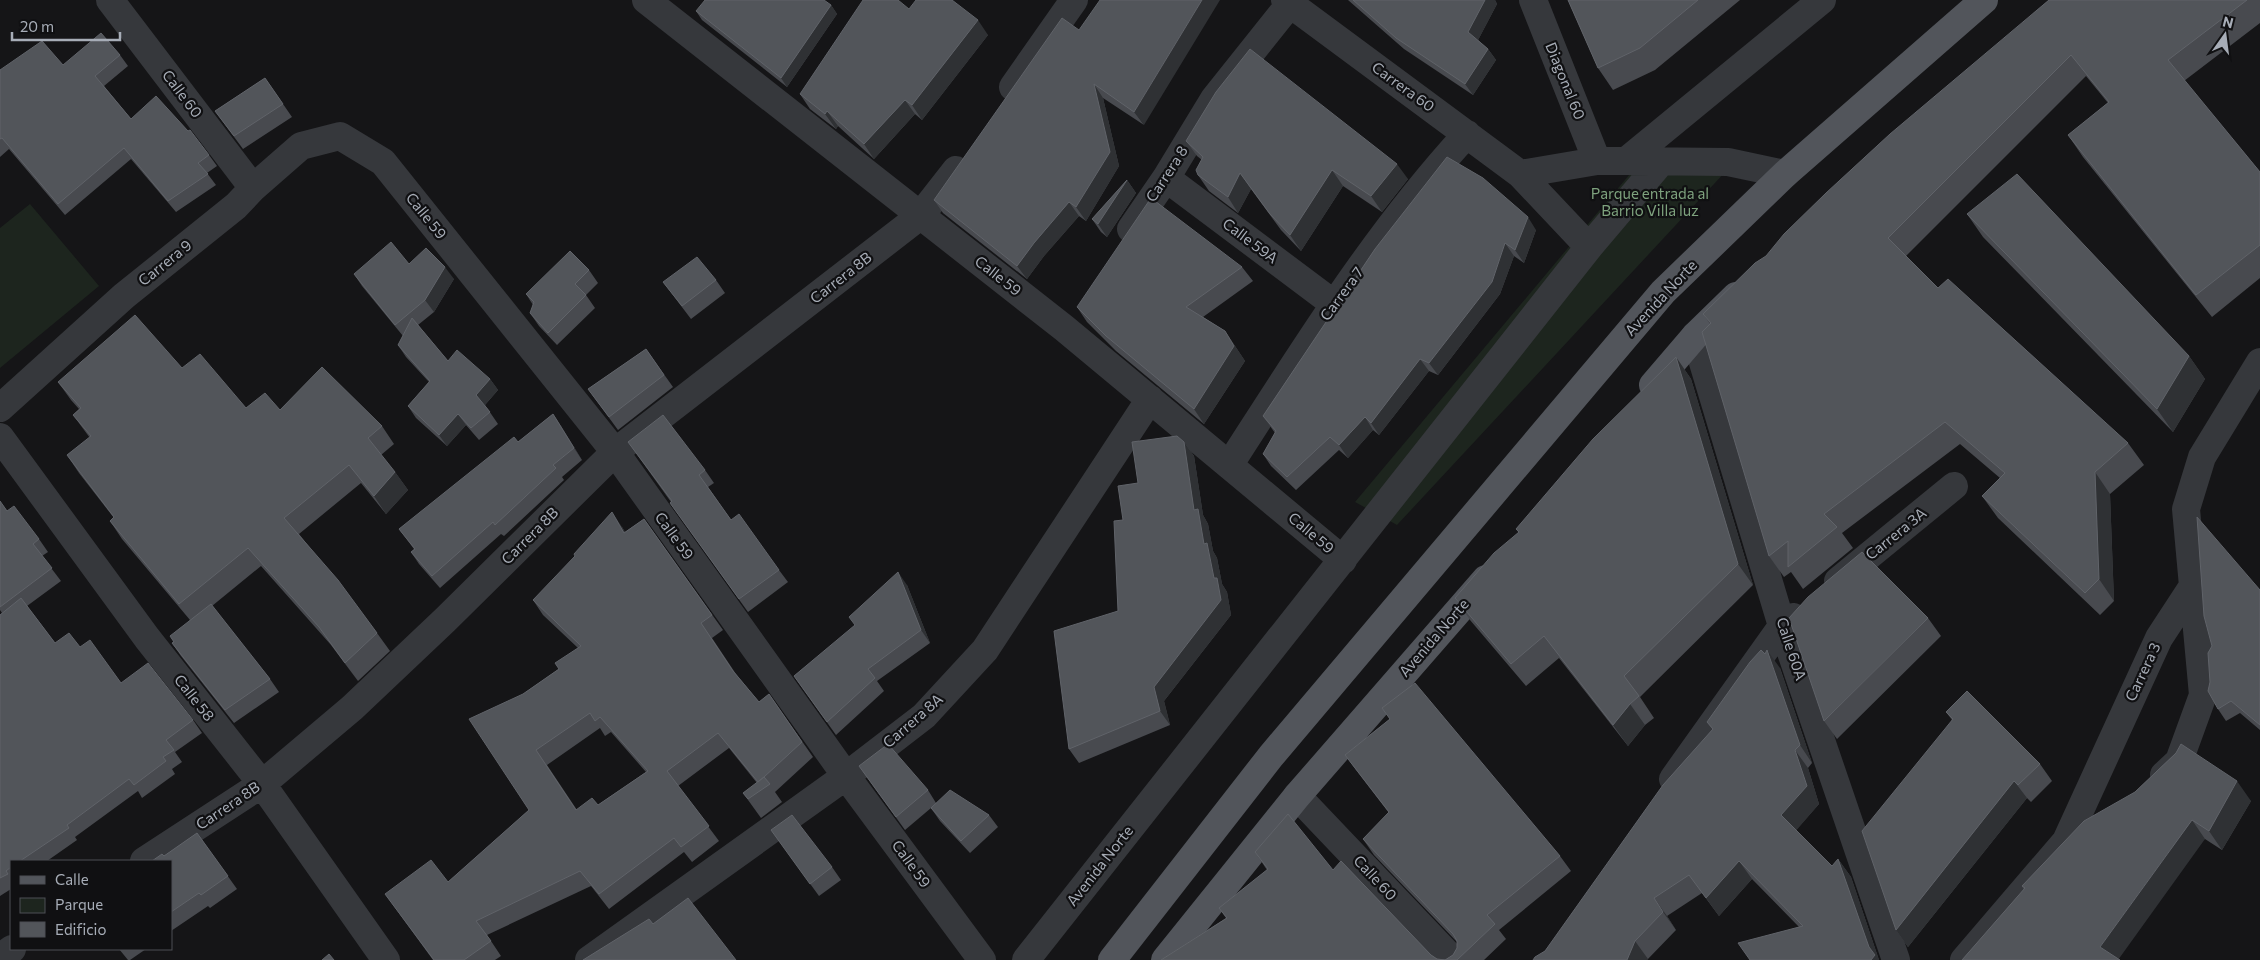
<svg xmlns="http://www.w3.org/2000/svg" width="2260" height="960" font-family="Commissioner,sans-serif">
<rect width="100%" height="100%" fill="#151517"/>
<path fill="#1d251e" d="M 1635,168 L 1727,170 L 1397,525 L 1355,502 Z
M 30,204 L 99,286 L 0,368 L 0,228 Z"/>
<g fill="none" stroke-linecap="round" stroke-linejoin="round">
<path stroke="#36383c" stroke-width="28" d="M 110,0 L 253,188
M 646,0 L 1064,328 L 1343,560
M 1285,0 L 1520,174 L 1597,161 L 1626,161 L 1728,162 L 1785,174
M 1533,0 L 1597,161
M 1013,87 L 1074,0
M 1626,161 L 1822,0
M 1520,174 L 1589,247
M 1166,178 L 1334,304
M 1131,229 L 1166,178 L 1214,99 L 1293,0
M 1695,336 L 1782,626 L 1896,960
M 0,408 L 124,296 L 236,206 L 253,188 L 301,146 L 340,136 L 383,162 L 615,452 L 846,776 L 982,960
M 0,437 L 147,638 L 262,784 L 386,960
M 1230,464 C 1303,351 1375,234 1467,134
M 1838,581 L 1954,486
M 2164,775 L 2179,761 L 2203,695 L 2193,586
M 1673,779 L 1782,626 L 1793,617
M 1297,796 L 1453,960
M 144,861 L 262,784 L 352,708 L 445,620 L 615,452 L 920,216 L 956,170
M 0,957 L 12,949
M 589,960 L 846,776 L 924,716 L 985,650 L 1150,399
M 1026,960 L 1589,247 L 1661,162
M 1964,960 L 2066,841 L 2159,638 L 2193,586 L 2186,509 L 2202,457 L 2260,362"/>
<path stroke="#52555b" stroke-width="28" d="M 1653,385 L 1695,336 L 1736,296
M 1112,960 L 1271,756 L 1663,292 L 1785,174 L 1984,0
M 1165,960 L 1297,796 L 1486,579"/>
</g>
<path fill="#484a4f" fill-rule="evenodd" d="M 1348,0 L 1495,0 L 1497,4 L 1478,40 L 1488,49 L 1496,60 L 1473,95 L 1404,49 Z
M 1568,0 L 1740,0 L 1655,70 L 1613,90 L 1598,68 Z
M 2049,0 L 2260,0 L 2260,23 L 2184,81 L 2260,172 L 2260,278 L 2212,317 L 2083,157 L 2068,135 L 2108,103 L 2086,76 L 1906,256 L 1938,288 L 2128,443 L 2144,465 L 2110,494 L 2114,601 L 2100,615 L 1998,518 L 1982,496 L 2000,478 L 1960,444 L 1842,533 L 1853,548 L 1803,589 L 1791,572 L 1784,577 L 1769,556 L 1710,324 L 1703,314 Z
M 831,5 L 837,14 L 787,87 L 702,20 L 696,11 Z
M 909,9 L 988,35 L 922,120 L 915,114 L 874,159 L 838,126 L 836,129 L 810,109 L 800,94 Z
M 1079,30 L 1144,125 L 1103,98 L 1119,166 L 1086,221 L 1079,216 L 1044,256 L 1027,279 L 943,213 L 934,200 Z
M 120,55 L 128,66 L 104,86 L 131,119 L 209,155 L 217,166 L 207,173 L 216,185 L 176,212 L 131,159 L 65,215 L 9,149 L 0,157 L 0,70 L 63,65 Z
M 265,78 L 292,117 L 243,149 L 215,111 Z
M 1186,141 L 1408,179 L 1382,212 L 1343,186 L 1301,251 L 1281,230 L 1251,189 L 1238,213 L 1209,191 L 1198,175 L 1202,160 L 1197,156 Z
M 1127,180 L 1136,193 L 1107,237 L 1101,232 L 1092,219 Z
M 1967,214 L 2189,356 L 2205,379 L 2173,432 L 1983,237 Z
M 1536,230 L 1524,263 L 1514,256 L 1500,294 L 1438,375 L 1429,371 L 1379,435 L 1373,430 L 1348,458 L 1339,450 L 1296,490 L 1271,466 L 1263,454 L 1275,433 L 1263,416 L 1375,249 Z
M 409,264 L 454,279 L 434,312 L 418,325 L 448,361 L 490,379 L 498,390 L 485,405 L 498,424 L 479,440 L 466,425 L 447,446 L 416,418 L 408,406 L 429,382 L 406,357 L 398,345 L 403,336 L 362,286 L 354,274 Z
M 1242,267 L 1253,281 L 1203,317 L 1225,331 L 1245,361 L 1204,424 L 1116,351 L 1087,322 L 1077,307 Z
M 589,270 L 598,283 L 586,295 L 595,308 L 557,345 L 539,326 L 530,313 L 533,305 L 526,294 Z
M 716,280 L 725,293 L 691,319 L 663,282 Z
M 646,349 L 673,387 L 618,430 L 588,389 Z
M 1676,357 L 1691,379 L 1753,585 L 1640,697 L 1654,718 L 1645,725 L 1628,746 L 1559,658 L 1526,686 L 1470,620 L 1455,598 L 1519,533 L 1516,529 Z
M 182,368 L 246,408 L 280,410 L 382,426 L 394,444 L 381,455 L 395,472 L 408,490 L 386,514 L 361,483 L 299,534 L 377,633 L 390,651 L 358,681 L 331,645 L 261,566 L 212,606 L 270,679 L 279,692 L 234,723 L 181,656 L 172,643 L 190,620 L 122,539 L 110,521 L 114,518 L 79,473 L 67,455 L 90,438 L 73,415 L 79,409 L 71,400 L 58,382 Z
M 553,414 L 561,426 L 582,460 L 562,477 L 564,480 L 504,536 L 501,534 L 440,588 L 419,564 L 411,552 L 414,549 L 399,529 L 518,442 Z
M 628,442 L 705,470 L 714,483 L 708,487 L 731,520 L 779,570 L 788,582 L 748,612 L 670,503 L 671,502 Z
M 1184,442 L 1194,456 L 1203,515 L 1208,524 L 1213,551 L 1217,558 L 1222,584 L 1227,592 L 1231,615 L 1164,701 L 1170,725 L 1079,763 L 1069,749 L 1118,611 L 1123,520 L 1138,483 Z
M 0,501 L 7,511 L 39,539 L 48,552 L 42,556 L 61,581 L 27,606 L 55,643 L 80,647 L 121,683 L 193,720 L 202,733 L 175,752 L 182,762 L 172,769 L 175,774 L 142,798 L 138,791 L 75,837 L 77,840 L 47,861 L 11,861 L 11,889 L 0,896 L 0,615 L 2,613 L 0,610 Z
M 644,519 L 723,630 L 712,638 L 736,674 L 759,702 L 769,694 L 813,757 L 775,792 L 782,802 L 761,818 L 743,793 L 757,783 L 729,748 L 678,786 L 719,841 L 692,862 L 684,852 L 609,909 L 591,886 L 487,935 L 501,956 L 495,960 L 433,960 L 385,894 L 448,882 L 529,810 L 523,694 L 559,669 L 578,648 L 543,615 L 533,600 L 622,527 L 625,532 ZM 600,728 L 605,736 L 611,732 L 646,772 L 598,805 L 577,810 L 547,765 Z
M 907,585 L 930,643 L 877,681 L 884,691 L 836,735 L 794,676 Z
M 2260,590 L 2260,730 L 2240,713 L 2226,721 L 2218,709 Z
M 1928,618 L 1941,636 L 1837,739 L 1824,721 Z
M 1780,668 L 1812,763 L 1808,768 L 1819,804 L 1796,830 L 1832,866 L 1838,859 L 1851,877 L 1879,960 L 1750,960 L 1799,927 L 1752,879 L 1719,916 L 1702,893 L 1667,916 L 1676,930 L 1647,960 L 1533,960 L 1545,951 L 1713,730 L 1707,722 Z
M 1382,708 L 1560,856 L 1571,871 L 1499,930 L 1506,939 L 1484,960 L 1161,960 L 1226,918 L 1219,908 L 1267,870 L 1255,852 L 1333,870 L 1431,955 L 1437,959 L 1445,960 L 1453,955 L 1457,948 L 1457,942 L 1374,855 L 1363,839 L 1389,813 L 1356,770 L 1345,755 L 1390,719 Z
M 1946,712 L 2040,764 L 2052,781 L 2031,802 L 2027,798 L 1908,947 L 1896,930 L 1952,720 Z
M 2176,753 L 2251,801 L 2222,850 L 2205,839 L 2024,890 L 2022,886 L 2135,792 Z
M 859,766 L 928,790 L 936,803 L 989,815 L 998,827 L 970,853 L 940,821 L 931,808 L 905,830 Z
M 771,830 L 832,867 L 841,880 L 819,896 Z
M 197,833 L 237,889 L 210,908 L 208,906 L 171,931 L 171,861 L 164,856 Z
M 119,949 L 146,949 L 130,960 L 128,960 Z"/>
<path fill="#2f3134" d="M 1202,0 L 1220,0 L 1144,125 L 1134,112 Z
M 1485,0 L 1495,0 L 1497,4 L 1476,44 L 1468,32 Z
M 831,5 L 837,14 L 787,87 L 781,78 Z
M 978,20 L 988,35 L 922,120 L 912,105 Z
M 1488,49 L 1496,60 L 1473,95 L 1465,84 Z
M 1094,84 L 1103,98 L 1119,166 L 1086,221 L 1076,207 Z
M 905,100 L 915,114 L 874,159 L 864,144 Z
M 827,111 L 838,126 L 836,129 L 825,114 Z
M 1397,164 L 1408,179 L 1382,212 L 1371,196 Z
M 1332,170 L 1343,186 L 1301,251 L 1290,235 Z
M 1240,173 L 1251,189 L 1238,213 L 1228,197 Z
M 1127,180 L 1136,193 L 1107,237 L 1098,224 Z
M 1069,202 L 1079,216 L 1044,256 L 1027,279 L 1017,266 L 1034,243 Z
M 1528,217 L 1536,230 L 1524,263 L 1515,250 Z
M 1505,243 L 1514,256 L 1500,294 L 1438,375 L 1429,363 Z
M 445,267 L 454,279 L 434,312 L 425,300 Z
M 1225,331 L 1245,361 L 1204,424 L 1194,409 Z
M 2189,356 L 2205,379 L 2173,432 L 2157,409 Z
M 1676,357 L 1691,379 L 1753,585 L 1738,564 Z
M 1420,359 L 1429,371 L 1379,435 L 1371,423 Z
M 490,379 L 498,390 L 484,406 L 476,395 Z
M 458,414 L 466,425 L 447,446 L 439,435 Z
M 553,414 L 561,426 L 582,460 L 574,448 Z
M 1365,417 L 1373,430 L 1348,458 L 1339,445 Z
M 1184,442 L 1194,456 L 1203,515 L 1208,524 L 1213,551 L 1217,558 L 1222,584 L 1227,592 L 1231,615 L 1164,701 L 1170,725 L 1160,711 L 1154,687 L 1214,578 L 1194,510 Z
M 395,472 L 408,490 L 386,514 L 374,496 Z
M 2095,472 L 2110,494 L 2114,601 L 2099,579 Z
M 612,512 L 622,527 L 635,548 L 624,533 Z
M 898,572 L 907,585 L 930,643 L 921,630 Z
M 1767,650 L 1780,668 L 1812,763 L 1800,745 Z
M 1630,704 L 1645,725 L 1628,746 L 1613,725 Z
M 1795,750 L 1808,768 L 1819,804 L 1794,833 L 1781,815 Z
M 2014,781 L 2027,798 L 1908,947 L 1896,930 Z
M 2237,781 L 2251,801 L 2222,850 L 2209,831 Z
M 2192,820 L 2205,839 L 2118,960 L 2100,947 Z
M 1838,859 L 1851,877 L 1879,960 L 1871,960 L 1869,947 Z
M 1739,861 L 1752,879 L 1719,916 L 1706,898 Z
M 1654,898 L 1667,916 L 1676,930 L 1663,912 Z
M 1635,941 L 1648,959 L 1647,960 L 1627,960 Z"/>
<path fill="#52555a" stroke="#606369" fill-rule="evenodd" d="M 705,0 L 824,0 L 831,5 L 781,78 L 696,11 Z
M 863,0 L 898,0 L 909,9 L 916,0 L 952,0 L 978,20 L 912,105 L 905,100 L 864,144 L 827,111 L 825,114 L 800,94 Z
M 1100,0 L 1202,0 L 1134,112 L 1094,84 L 1110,152 L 1076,207 L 1069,202 L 1034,243 L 1017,266 L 934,200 L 1062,18 L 1079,30 Z
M 1353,0 L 1485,0 L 1468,32 L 1488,49 L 1465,84 L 1396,38 Z
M 1568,0 L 1698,0 L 1640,48 L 1598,68 Z
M 2049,0 L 2247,0 L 2168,60 L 2260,172 L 2260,245 L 2196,295 L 2068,135 L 2109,102 L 2071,55 L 1888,238 L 1938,288 L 1948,279 L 2128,443 L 2095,472 L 2099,579 L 2085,593 L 1982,496 L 2005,473 L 1945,422 L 1824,514 L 1837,527 L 1788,567 L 1788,541 L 1769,556 L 1702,332 L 1711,323 L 1703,314 L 1755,263 L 1766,256 L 1784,234 L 1826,193 L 1890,134 Z
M 101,33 L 120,55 L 95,76 L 131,119 L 156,96 L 188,131 L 190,130 L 209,155 L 198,163 L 208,174 L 168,201 L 124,148 L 58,204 L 2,138 L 0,139 L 0,70 L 42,41 L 63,65 Z
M 1250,49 L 1397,164 L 1371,196 L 1332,170 L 1290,235 L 1270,214 L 1240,173 L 1228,197 L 1198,175 L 1196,170 L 1203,157 L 1186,141 L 1216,92 Z
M 265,78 L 283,104 L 234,136 L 215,111 Z
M 1447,157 L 1483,178 L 1528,217 L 1515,250 L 1505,243 L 1492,282 L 1429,363 L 1420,359 L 1371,423 L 1365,417 L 1339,445 L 1330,437 L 1287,477 L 1263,454 L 1276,431 L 1263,416 L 1375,249 Z
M 2017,174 L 2189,356 L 2157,409 L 1967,214 Z
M 1127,180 L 1098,224 L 1092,219 Z
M 1151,198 L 1242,267 L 1186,307 L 1225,331 L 1234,346 L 1194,409 L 1106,336 L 1077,307 Z
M 391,242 L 409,264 L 426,248 L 445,267 L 425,300 L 395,325 L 354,274 Z
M 570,251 L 589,270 L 575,284 L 586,295 L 548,333 L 530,313 L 534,302 L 526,294 Z
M 697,257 L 716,280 L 682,306 L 663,282 Z
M 135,315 L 182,368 L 200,354 L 246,408 L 265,393 L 280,410 L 322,367 L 382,426 L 368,438 L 395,472 L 374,496 L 349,465 L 284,518 L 338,580 L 377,633 L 345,663 L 319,627 L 248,548 L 179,604 L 110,521 L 114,517 L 67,455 L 91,436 L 73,415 L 81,408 L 58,382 Z
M 412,318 L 448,361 L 457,350 L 490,379 L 476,395 L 490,412 L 471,428 L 458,414 L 439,435 L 408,406 L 430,381 L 398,345 Z
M 646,349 L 664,375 L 609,417 L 588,389 Z
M 1676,357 L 1738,564 L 1624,676 L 1639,696 L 1630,704 L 1613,725 L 1544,636 L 1511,664 L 1455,598 L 1494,553 L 1519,532 L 1516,529 L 1593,439 Z
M 553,414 L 574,448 L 553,465 L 556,468 L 495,525 L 493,522 L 432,576 L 411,552 L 415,549 L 399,529 L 514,437 L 518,442 Z
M 663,415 L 705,470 L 699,475 L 731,520 L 739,514 L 779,570 L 739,599 L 670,503 L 672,501 L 628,442 Z
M 1177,436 L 1184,442 L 1194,510 L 1198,509 L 1204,544 L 1207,543 L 1214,578 L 1217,578 L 1221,600 L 1154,687 L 1160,711 L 1069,749 L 1054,631 L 1118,611 L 1114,521 L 1123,520 L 1118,486 L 1138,483 L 1132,442 Z
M 0,501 L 7,511 L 14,506 L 39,539 L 33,544 L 52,568 L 0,607 Z
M 612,512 L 624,533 L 644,519 L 712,615 L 701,623 L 733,671 L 759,702 L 769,694 L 802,742 L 764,777 L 758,782 L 718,733 L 667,771 L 709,826 L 681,847 L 674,838 L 599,894 L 580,871 L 476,921 L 491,941 L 464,960 L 434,960 L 385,894 L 431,860 L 448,882 L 529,810 L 469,719 L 523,694 L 559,669 L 555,663 L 581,646 L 533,600 L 575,556 L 574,554 ZM 590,713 L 595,721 L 600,717 L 648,771 L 598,805 L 592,798 L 576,810 L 536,750 Z
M 2197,517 L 2260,590 L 2260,725 L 2231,701 L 2218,709 L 2208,691 L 2210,682 L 2208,653 L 2212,646 L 2204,616 Z
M 1862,552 L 1928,618 L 1824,721 L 1789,618 L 1808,597 Z
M 898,572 L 921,630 L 868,669 L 875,678 L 827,722 L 794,676 L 855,625 L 849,617 Z
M 21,598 L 55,643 L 69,633 L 80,647 L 90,640 L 121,683 L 148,663 L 193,720 L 166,740 L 174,750 L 163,757 L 166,761 L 134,785 L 129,779 L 67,825 L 69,828 L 20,861 L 11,861 L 11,867 L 6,871 L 8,874 L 0,878 L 0,615 Z
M 211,604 L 270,679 L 225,710 L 172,643 L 174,642 L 170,636 Z
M 1761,650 L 1765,654 L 1767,650 L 1800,745 L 1795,750 L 1807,786 L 1781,815 L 1832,866 L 1838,859 L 1869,947 L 1875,955 L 1871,960 L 1750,960 L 1738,943 L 1803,926 L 1739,861 L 1706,898 L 1689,875 L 1654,898 L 1663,912 L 1635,941 L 1627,960 L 1533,960 L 1535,957 L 1545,951 L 1663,785 L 1713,729 L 1707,722 L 1750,662 Z
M 1415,683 L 1560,856 L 1487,915 L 1495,924 L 1457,960 L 1161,960 L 1227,918 L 1219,908 L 1268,869 L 1255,852 L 1288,814 L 1333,870 L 1341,861 L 1431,955 L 1437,959 L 1445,960 L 1453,955 L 1457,948 L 1457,941 L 1453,934 L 1363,839 L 1389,812 L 1345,755 L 1390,719 L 1382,708 Z
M 1967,691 L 2040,764 L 2018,785 L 2014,781 L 1896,930 L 1862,831 L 1953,719 L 1946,712 Z
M 888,744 L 928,790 L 896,817 L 859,766 Z
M 2181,744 L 2237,781 L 2209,831 L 2192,820 L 2100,947 L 2120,960 L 1962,960 L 2025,888 L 2022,886 L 2084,821 L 2135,792 L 2176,753 Z
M 764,777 L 770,784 L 748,799 L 743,793 Z
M 950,790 L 989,815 L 961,841 L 931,808 Z
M 792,815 L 832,867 L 810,884 L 771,830 Z
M 197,833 L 228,876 L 201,895 L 199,893 L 171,912 L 171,861 L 152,861 L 162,854 L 164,856 Z
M 688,898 L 736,960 L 583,960 L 649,919 L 653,924 Z
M 329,954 L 334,960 L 322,960 Z"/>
<g text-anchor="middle" stroke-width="4.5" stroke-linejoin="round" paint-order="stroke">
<g font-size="15" fill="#a7adb7" stroke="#101012">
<text transform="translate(1565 81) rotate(68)" y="5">Diagonal 60</text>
<text transform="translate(1403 87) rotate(36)" y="5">Carrera 60</text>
<text transform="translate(182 94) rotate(53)" y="5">Calle 60</text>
<text transform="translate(1167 174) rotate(-57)" y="5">Carrera 8</text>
<text transform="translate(426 216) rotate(51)" y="5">Calle 59</text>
<text transform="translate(1250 241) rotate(37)" y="5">Calle 59A</text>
<text transform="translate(165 263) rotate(-39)" y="5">Carrera 9</text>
<text transform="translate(998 276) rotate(38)" y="5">Calle 59</text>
<text transform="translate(841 278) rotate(-38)" y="5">Carrera 8B</text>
<text transform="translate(1342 294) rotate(-54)" y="5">Carrera 7</text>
<text transform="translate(1661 298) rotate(-47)" y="5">Avenida Norte</text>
<text transform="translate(1311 533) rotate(40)" y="5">Calle 59</text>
<text transform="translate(1896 534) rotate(-39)" y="5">Carrera 3A</text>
<text transform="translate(530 536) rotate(-45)" y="5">Carrera 8B</text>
<text transform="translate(674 536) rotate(54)" y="5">Calle 59</text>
<text transform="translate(1434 638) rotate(-49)" y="5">Avenida Norte</text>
<text transform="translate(1791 649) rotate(72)" y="5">Calle 60A</text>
<text transform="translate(2143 672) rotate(-65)" y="5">Carrera 3</text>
<text transform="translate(194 698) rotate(52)" y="5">Calle 58</text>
<text transform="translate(913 721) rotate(-41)" y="5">Carrera 8A</text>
<text transform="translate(228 806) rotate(-34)" y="5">Carrera 8B</text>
<text transform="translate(911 864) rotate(54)" y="5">Calle 59</text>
<text transform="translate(1100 866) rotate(-52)" y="5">Avenida Norte</text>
<text transform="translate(1375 878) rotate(47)" y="5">Calle 60</text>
</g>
<g font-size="15" fill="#7ea27e" stroke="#101012">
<text x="1650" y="199">Parque entrada al<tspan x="1650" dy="17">Barrio Villa luz</tspan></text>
</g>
</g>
<rect x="10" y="860" width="162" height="90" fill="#101012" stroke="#4c4f54"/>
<rect x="20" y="876" width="25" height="8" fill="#52555b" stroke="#4c4f54"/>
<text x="55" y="885" font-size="15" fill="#a7adb7">Calle</text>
<rect x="20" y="898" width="25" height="15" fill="#1d251e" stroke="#4c4f54"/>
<text x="55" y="910" font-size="15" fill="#a7adb7">Parque</text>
<rect x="20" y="922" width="25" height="15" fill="#52555a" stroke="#4c4f54"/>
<text x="55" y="935" font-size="15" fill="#a7adb7">Edificio</text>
<g transform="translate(2225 35) rotate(14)" stroke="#101012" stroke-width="4" paint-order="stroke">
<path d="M0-4L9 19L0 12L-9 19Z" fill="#a7adb7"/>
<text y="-8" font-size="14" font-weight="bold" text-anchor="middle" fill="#a7adb7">N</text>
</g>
<path d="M12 32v8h108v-8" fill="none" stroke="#a7adb7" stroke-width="2.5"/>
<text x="20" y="32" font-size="15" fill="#a7adb7" stroke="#101012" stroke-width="4" paint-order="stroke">20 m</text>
</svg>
